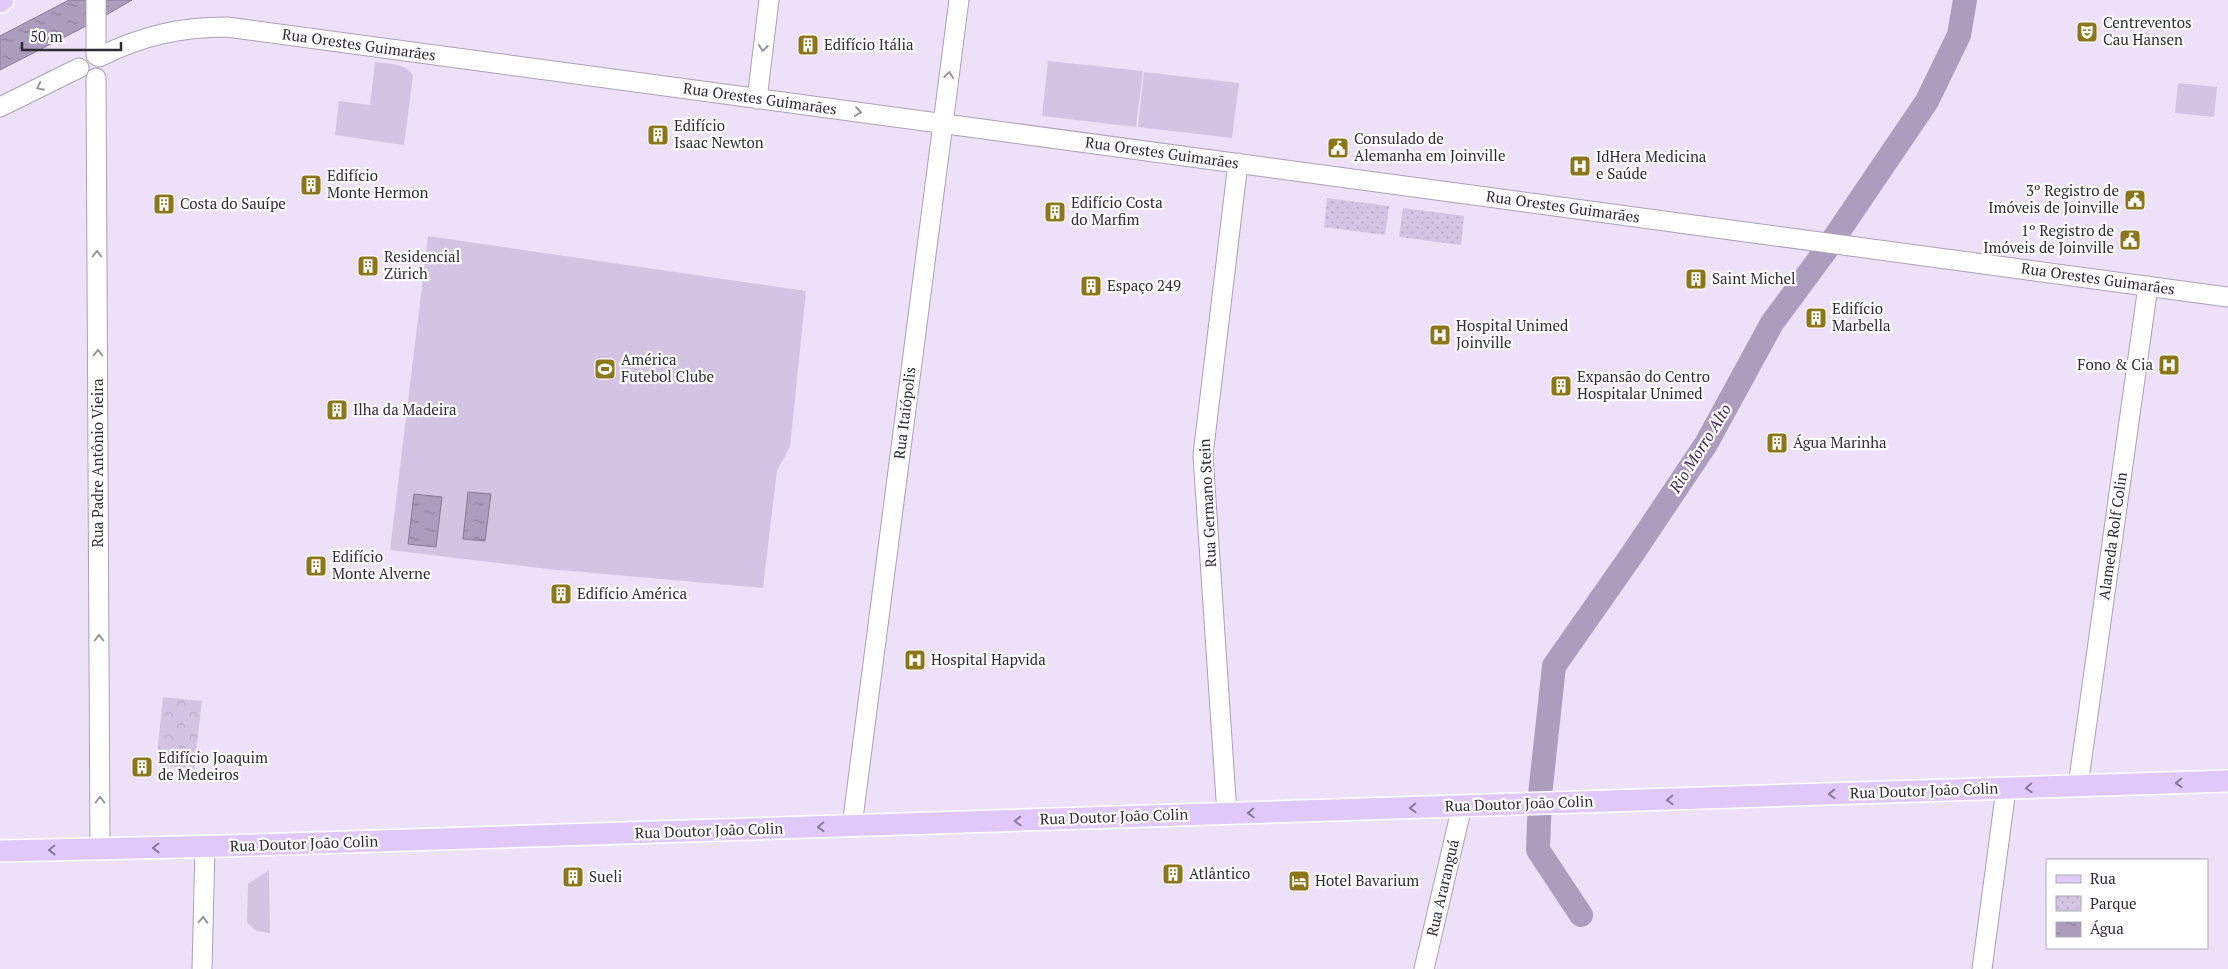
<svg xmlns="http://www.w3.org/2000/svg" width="2228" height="969" font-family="'PT Serif',serif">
<defs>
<pattern id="forest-crowns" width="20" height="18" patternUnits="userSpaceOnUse" patternTransform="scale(1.25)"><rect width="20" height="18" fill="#d3c4e3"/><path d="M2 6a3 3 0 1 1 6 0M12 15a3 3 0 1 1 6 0" fill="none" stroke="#b5a9c3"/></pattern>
<pattern id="park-dots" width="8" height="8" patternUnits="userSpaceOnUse" patternTransform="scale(1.25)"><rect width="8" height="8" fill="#d3c4e3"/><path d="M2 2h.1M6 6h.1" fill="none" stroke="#b5a9c3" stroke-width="1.8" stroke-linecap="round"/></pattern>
<pattern id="water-ripples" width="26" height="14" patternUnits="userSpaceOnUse" patternTransform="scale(1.25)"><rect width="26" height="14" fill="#ac9cbe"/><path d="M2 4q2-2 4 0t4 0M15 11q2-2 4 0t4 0" fill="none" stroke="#8c7f9b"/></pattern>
</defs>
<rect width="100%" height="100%" fill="#ece1f9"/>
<path fill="#d3c4e3" d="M 1048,61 L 1143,71 L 1136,127 L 1042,116 Z
M 375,62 C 388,64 407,63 413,76 L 404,145 L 335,135 L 339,101 L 370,105 Z
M 1144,72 L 1239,83 L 1232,138 L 1138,127 Z
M 2178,83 L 2217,87 L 2214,117 L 2175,113 Z
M 428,236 L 806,291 L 790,447 L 777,470 L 763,588 L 548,569 L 390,550 Z
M 269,870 L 270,933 L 256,931 L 247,922 L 248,884 Z"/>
<path fill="url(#forest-crowns)" d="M 163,697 L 202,701 L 194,769 L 156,765 Z"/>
<path fill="url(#park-dots)" d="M 1327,198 L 1389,206 L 1385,235 L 1324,227 Z
M 1403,208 L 1464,216 L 1461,245 L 1399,237 Z"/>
<path fill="url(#water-ripples)" stroke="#867a95" d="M 69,0 L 132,0 L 94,22 L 0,70 L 0,36 Z
M 468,492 L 491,494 L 485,541 L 463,539 Z
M 414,494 L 442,497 L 436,547 L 408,544 Z"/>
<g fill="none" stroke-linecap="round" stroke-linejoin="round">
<path stroke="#ac9cbe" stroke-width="24" d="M 1581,915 L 1538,850 L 1540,795 L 1554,666 L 1631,556 L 1706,444 L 1772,323 L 1826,250 L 1927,101 L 1959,35 L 1965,0"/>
<g stroke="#aba0b7" stroke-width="21">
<path id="secondary" d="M 96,0 L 96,55
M 99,57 C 142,36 179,27 227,27 L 2228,297
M 96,78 L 100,849
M 757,99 L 769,0
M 0,107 L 79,68
M 2078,786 L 2148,286
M 1227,814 L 1203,455 L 1238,163
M 852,826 L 959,0
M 202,969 L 205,847
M 1424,969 L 1462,806
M 1982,969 L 2006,789"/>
</g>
<g stroke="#fff" stroke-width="24">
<path id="primary" d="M 0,2 L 3,0
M 0,851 L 225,846 L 2228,781"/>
</g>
<use href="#secondary" stroke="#fff" stroke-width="19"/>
<use href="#primary" stroke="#e0c8fa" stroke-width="21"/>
</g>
<defs><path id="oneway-chevron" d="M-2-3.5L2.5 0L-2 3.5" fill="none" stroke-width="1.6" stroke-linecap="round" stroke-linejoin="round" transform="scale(1.25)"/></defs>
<g stroke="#97959a">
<use href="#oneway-chevron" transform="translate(763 48) rotate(97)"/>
<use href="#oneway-chevron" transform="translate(949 75) rotate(-83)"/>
<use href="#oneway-chevron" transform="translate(40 87) rotate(154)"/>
<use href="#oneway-chevron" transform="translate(858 112) rotate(8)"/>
<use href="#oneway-chevron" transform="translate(97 254) rotate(-90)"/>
<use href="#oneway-chevron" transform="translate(98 353) rotate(-90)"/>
<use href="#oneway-chevron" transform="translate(99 638) rotate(-90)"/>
<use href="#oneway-chevron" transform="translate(100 800) rotate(-90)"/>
<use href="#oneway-chevron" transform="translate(203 920) rotate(-89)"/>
</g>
<g stroke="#887a97">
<use href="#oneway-chevron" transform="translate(2179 783) rotate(178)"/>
<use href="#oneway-chevron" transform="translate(2029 788) rotate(178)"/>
<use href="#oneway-chevron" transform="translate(1832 794) rotate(178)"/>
<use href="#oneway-chevron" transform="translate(1670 800) rotate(178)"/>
<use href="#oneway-chevron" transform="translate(1413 808) rotate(178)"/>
<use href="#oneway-chevron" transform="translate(1251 813) rotate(178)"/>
<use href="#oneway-chevron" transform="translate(1018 821) rotate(178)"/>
<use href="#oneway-chevron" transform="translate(821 827) rotate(178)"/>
<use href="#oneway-chevron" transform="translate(156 848) rotate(179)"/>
<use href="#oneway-chevron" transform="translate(52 850) rotate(179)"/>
</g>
<defs>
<g id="theatre-square" transform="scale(1.125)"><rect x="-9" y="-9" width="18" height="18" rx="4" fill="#8c761a" stroke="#fff"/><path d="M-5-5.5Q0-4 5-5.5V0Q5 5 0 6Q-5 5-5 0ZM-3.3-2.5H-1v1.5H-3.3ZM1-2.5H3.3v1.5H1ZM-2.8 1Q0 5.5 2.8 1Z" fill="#fff"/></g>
<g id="building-square" transform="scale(1.125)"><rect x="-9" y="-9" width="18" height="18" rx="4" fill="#8c761a" stroke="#fff"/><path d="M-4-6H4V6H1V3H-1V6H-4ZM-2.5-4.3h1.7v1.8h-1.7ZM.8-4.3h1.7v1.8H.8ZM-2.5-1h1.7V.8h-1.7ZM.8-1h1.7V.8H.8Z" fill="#fff"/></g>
<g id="civic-square" transform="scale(1.125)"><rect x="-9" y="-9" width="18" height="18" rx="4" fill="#8c761a" stroke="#fff"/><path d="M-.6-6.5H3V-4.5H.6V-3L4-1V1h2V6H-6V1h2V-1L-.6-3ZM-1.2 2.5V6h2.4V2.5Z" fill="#fff"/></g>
<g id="hospital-square" transform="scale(1.125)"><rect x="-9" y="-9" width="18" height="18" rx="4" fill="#8c761a" stroke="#fff"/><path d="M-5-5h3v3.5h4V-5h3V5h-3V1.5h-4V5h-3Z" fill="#fff"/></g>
<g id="stadium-square" transform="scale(1.125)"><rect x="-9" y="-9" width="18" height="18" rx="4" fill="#8c761a" stroke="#fff"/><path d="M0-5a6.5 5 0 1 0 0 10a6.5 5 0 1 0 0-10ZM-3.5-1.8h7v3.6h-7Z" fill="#fff"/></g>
<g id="hotel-square" transform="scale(1.125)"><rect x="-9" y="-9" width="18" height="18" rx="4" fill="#8c761a" stroke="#fff"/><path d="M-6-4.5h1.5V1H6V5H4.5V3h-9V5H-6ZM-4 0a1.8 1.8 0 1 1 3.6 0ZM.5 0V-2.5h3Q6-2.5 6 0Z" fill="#fff"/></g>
</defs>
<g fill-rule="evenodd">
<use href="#theatre-square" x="2087" y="32"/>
<use href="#building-square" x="808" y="45"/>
<use href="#building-square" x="658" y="135"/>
<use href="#civic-square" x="1338" y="148"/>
<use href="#hospital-square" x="1580" y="166"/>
<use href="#building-square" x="311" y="185"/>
<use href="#civic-square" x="2135" y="200"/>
<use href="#building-square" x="164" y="204"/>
<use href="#building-square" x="1055" y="212"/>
<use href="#civic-square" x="2130" y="240"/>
<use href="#building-square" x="368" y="266"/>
<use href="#building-square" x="1696" y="279"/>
<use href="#building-square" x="1091" y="286"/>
<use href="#building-square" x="1816" y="318"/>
<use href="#hospital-square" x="1440" y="335"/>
<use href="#hospital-square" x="2169" y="365"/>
<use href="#stadium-square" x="605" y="369"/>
<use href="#building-square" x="1561" y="386"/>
<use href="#building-square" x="337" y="410"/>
<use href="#building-square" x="1777" y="443"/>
<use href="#building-square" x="316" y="566"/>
<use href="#building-square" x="561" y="594"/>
<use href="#hospital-square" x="915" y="660"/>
<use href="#building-square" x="142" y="767"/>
<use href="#building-square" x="1173" y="874"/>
<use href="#building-square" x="573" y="877"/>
<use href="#hotel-square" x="1299" y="881"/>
</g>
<g text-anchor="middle" stroke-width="4.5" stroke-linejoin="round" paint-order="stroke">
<g font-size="15" fill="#2f2b34" stroke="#fff" text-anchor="start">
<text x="2103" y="28">Centreventos<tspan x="2103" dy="17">Cau Hansen</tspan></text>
<text x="824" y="50">Edifício Itália</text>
<text x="674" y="131">Edifício<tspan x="674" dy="17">Isaac Newton</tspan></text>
<text x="1354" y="144">Consulado de<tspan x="1354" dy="17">Alemanha em Joinville</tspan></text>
<text x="1596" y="162">IdHera Medicina<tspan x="1596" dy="17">e Saúde</tspan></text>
<text x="327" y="181">Edifício<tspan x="327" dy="17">Monte Hermon</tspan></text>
<text x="2119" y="196" text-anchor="end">3º Registro de<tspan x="2119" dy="17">Imóveis de Joinville</tspan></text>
<text x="1071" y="208">Edifício Costa<tspan x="1071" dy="17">do Marfim</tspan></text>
<text x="180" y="209">Costa do Sauípe</text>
<text x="2114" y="236" text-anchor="end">1º Registro de<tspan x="2114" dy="17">Imóveis de Joinville</tspan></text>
<text x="384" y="262">Residencial<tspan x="384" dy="17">Zürich</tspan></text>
<text x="1712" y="284">Saint Michel</text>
<text x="1107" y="291">Espaço 249</text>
<text x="1832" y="314">Edifício<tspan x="1832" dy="17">Marbella</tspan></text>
<text x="1456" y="331">Hospital Unimed<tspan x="1456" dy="17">Joinville</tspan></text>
<text x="621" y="365">América<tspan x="621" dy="17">Futebol Clube</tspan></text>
<text x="2153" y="370" text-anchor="end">Fono &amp; Cia</text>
<text x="1577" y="382">Expansão do Centro<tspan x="1577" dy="17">Hospitalar Unimed</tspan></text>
<text x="353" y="415">Ilha da Madeira</text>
<text x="1793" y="448">Água Marinha</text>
<text x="332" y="562">Edifício<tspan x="332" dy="17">Monte Alverne</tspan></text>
<text x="577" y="599">Edifício América</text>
<text x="931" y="665">Hospital Hapvida</text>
<text x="158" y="763">Edifício Joaquim<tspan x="158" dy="17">de Medeiros</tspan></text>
<text x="1189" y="879">Atlântico</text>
<text x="589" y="882">Sueli</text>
<text x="1315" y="886">Hotel Bavarium</text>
</g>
<g font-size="15" fill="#2f2b34" stroke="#fff">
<text transform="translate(359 45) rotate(8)" y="5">Rua Orestes Guimarães</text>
<text transform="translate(760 99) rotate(8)" y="5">Rua Orestes Guimarães</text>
<text transform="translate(1162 153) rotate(8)" y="5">Rua Orestes Guimarães</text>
<text transform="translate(1563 207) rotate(8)" y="5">Rua Orestes Guimarães</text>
<text transform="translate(2098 279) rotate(8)" y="5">Rua Orestes Guimarães</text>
<text transform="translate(905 413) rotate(-83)" y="5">Rua Itaiópolis</text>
<text transform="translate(98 463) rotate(-90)" y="5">Rua Padre Antônio Vieira</text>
<text transform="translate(1208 503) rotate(-93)" y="5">Rua Germano Stein</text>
<text transform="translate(2113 536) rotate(-82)" y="5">Alameda Rolf Colin</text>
<text transform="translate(1924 791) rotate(-2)" y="5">Rua Doutor João Colin</text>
<text transform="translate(1519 804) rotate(-2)" y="5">Rua Doutor João Colin</text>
<text transform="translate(1114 817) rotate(-2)" y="5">Rua Doutor João Colin</text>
<text transform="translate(709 831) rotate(-2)" y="5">Rua Doutor João Colin</text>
<text transform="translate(304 844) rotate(-2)" y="5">Rua Doutor João Colin</text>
<text transform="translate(1443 888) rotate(-77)" y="5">Rua Araranguá</text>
</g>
<g font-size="16" font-style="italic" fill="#412957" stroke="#fff">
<text transform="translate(1700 448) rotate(-58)" y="6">Rio Morro Alto</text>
</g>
</g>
<rect x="2046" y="859" width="162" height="90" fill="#ffffff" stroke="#acaaae"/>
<rect x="2056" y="875" width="25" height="8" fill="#e0c8fa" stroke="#acaaae"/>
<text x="2090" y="884" font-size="15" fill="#2f2b34">Rua</text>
<rect x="2056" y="896" width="25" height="15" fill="url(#park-dots)" stroke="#acaaae"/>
<text x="2090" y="909" font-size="15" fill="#2f2b34">Parque</text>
<rect x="2056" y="922" width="25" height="15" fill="url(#water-ripples)" stroke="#acaaae"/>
<text x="2090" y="934" font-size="15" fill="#2f2b34">Água</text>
<path d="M22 42v8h99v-8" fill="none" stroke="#2f2b34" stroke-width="2.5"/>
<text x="30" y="42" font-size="15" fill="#2f2b34" stroke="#ffffff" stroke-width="4" paint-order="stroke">50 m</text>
</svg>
